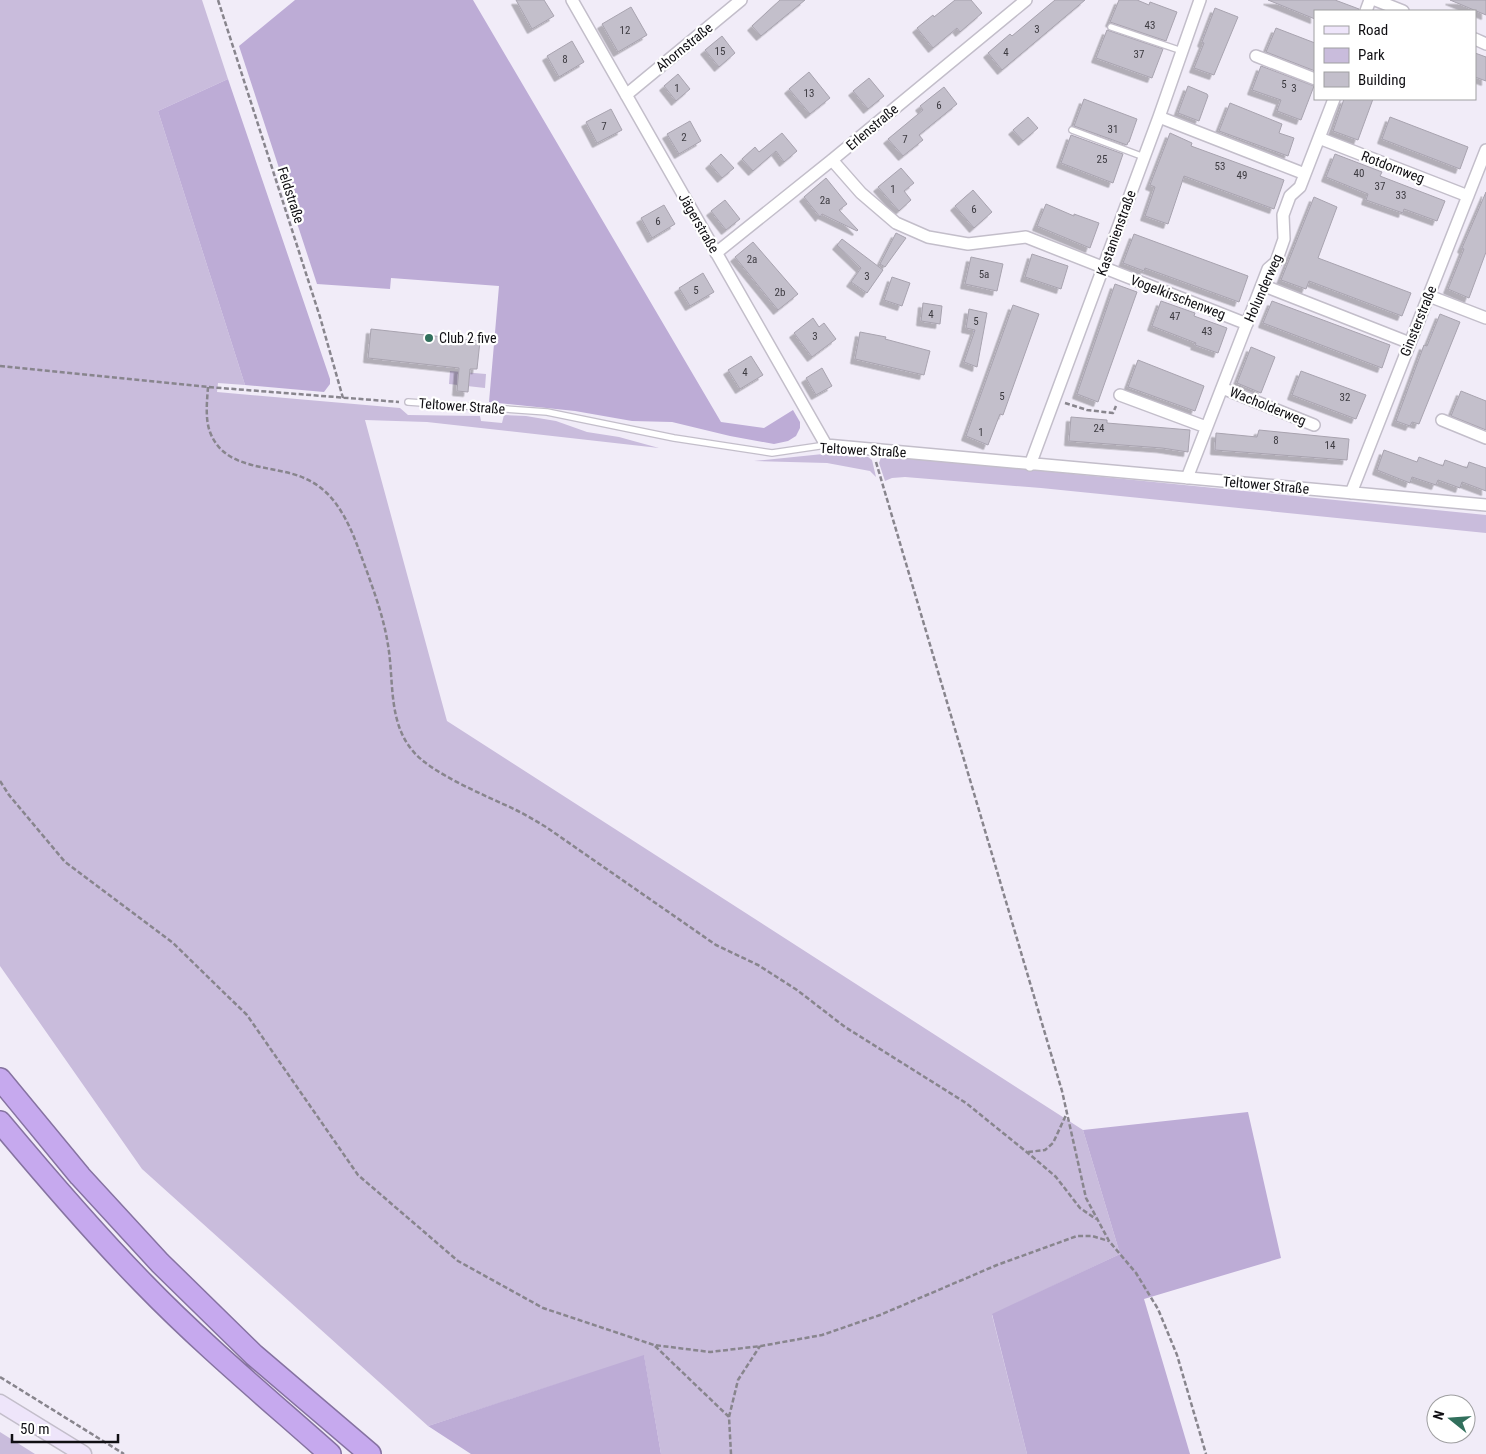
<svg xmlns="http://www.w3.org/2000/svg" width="1486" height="1454" font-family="'Roboto Condensed',sans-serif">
<defs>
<filter id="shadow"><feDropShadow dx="-4.5" dy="4.5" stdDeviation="0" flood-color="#0004"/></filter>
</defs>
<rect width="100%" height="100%" fill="#f1ecf8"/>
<path fill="#c9bcdc" d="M 0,0 L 202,0 L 228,79 L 158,111 L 245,385 L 218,383 L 217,392 L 400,408 L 408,415 L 480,416 L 481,421 L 502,423 L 504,415 L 526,416 L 556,421 L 587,432 L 619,437 L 659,448 L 427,422 L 365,420 L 447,721 L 1083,1130 L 1120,1254 L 992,1315 L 1027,1454 L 661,1454 L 644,1356 L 428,1426 L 142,1169 L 0,966 Z
M 450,371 L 486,374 L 485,388 L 449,384 Z
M 823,454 L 868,457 L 872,460 L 876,477 L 870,471 L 827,463 L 754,461 Z
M 884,455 L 1486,515 L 1486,533 L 1041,488 L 905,477 L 892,478 L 885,481 L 879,463 L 881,457 Z
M 0,1432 L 35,1454 L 0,1454 Z"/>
<path fill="#bdacd6" d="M 295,0 L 473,0 L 721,422 L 764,428 L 793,410 L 800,422 L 800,428 L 796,436 L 788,441 L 774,444 L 730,436 L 672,422 L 632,421 L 575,411 L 489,402 L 499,286 L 391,278 L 390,289 L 317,284 L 239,46 Z
M 228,79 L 330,379 L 330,384 L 324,392 L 245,385 L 158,111 Z
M 1248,1112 L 1281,1258 L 1144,1299 L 1190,1454 L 1027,1454 L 992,1314 L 1120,1254 L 1083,1130 Z
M 644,1355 L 661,1454 L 471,1454 L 428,1426 Z"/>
<path fill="#c3bfcb" stroke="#a8a3af" filter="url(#shadow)" d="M 516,0 L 544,0 L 554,16 L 532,29 Z
M 780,0 L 805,0 L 761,36 L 752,26 Z
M 955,0 L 971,0 L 982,13 L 960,32 L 957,28 L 933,48 L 917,28 L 933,15 L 934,17 Z
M 1055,0 L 1085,0 L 1002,70 L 988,53 L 1010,34 L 1012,36 Z
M 1119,0 L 1137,0 L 1149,5 L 1150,2 L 1177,12 L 1166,41 L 1110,22 Z
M 1268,0 L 1335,0 L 1359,9 L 1359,11 L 1315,11 L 1315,19 Z
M 1450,0 L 1486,0 L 1486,15 Z
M 631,7 L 647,35 L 618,52 L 602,24 Z
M 1215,8 L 1238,17 L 1214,75 L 1194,68 L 1204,43 L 1202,42 Z
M 1276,28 L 1315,43 L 1315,71 L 1266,52 Z
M 1107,30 L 1163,49 L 1152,78 L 1096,58 Z
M 722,36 L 735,53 L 719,67 L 705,50 Z
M 572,41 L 584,62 L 559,77 L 547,56 Z
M 1475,53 L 1486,57 L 1486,81 L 1475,77 Z
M 1261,66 L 1314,86 L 1301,120 L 1277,111 L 1281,100 L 1252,90 Z
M 809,72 L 830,98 L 810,114 L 789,89 Z
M 678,74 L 690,89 L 676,101 L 664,86 Z
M 869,78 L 884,96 L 868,109 L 853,91 Z
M 1188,86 L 1207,94 L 1208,96 L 1199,121 L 1178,113 Z
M 944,87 L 957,104 L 919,135 L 923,140 L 903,156 L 888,139 L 923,110 L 920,106 Z
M 1084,99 L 1137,119 L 1129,142 L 1128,142 L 1127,145 L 1074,126 Z
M 1344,99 L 1373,99 L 1358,140 L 1333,131 Z
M 1230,103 L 1282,124 L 1279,133 L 1294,138 L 1288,156 L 1219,131 Z
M 611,109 L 622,130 L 597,143 L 586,122 Z
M 1028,117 L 1038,128 L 1023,141 L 1013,130 Z
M 1390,117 L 1468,147 L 1460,169 L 1382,139 Z
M 690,121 L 701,141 L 679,154 L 667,134 Z
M 782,133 L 797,151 L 784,162 L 776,151 L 753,171 L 742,159 L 755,147 L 759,152 Z
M 1170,133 L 1192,143 L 1191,146 L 1284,180 L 1274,209 L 1184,176 L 1168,224 L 1145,216 L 1155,187 L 1150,185 Z
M 1071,135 L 1123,154 L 1113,183 L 1061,163 Z
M 721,154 L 734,168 L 722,178 L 710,164 Z
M 1335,154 L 1382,172 L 1380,176 L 1445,201 L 1437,221 L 1404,209 L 1403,213 L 1366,200 L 1368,194 L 1326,177 Z
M 901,168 L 914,183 L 904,191 L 911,200 L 899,211 L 878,187 Z
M 826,178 L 847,204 L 839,210 L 858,230 L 857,231 L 822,214 L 820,217 L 804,197 Z
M 973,190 L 992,212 L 974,228 L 955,206 Z
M 1486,192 L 1486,252 L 1469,298 L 1448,289 L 1464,249 L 1462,248 Z
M 1314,197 L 1337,207 L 1318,258 L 1411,293 L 1402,316 L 1309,281 L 1306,289 L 1281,280 Z
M 725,200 L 740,219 L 726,230 L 711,211 Z
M 1046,204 L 1074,216 L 1074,214 L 1099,223 L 1090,248 L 1037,226 Z
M 664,205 L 675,224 L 652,238 L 641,218 Z
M 896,233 L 906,238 L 885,267 L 880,264 Z
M 1134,234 L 1248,276 L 1239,302 L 1145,268 L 1144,271 L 1123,263 Z
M 842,239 L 883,270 L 867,293 L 851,282 L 861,268 L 837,245 Z
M 753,242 L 798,294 L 778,310 L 735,257 Z
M 1032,254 L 1068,266 L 1061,289 L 1025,277 Z
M 971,257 L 1003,264 L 997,291 L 965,284 Z
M 703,273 L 714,292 L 690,306 L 679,288 Z
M 892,277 L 910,283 L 902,306 L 884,300 Z
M 1115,284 L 1137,292 L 1098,402 L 1077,394 Z
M 1161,301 L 1195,313 L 1194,316 L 1227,328 L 1218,353 L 1195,345 L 1196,343 L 1152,326 Z
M 1272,301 L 1390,345 L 1382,368 L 1263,323 Z
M 923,303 L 942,306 L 940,324 L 921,321 Z
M 1013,305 L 1039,314 L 1003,415 L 1000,414 L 988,445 L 966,436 Z
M 969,309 L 987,313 L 977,367 L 964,362 L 975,330 L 966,328 Z
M 1440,314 L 1460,322 L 1419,424 L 1412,422 L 1410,426 L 1396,421 L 1424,345 L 1427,346 Z
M 813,318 L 819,327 L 824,323 L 836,339 L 812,357 L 794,333 Z
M 371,329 L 480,341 L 477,369 L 470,369 L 468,392 L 457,391 L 459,368 L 368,358 Z
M 860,332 L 886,337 L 885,339 L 930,351 L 924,375 L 855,359 Z
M 1251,347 L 1275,357 L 1261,393 L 1237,383 Z
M 751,356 L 763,375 L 740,389 L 728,370 Z
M 1138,360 L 1204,386 L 1195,411 L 1128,387 Z
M 822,368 L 832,386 L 816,395 L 806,378 Z
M 1301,371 L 1366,395 L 1356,419 L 1292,395 Z
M 1461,391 L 1486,401 L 1486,430 L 1451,416 Z
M 1071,417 L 1107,420 L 1107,423 L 1190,430 L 1188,452 L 1162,448 L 1069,441 Z
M 1259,430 L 1349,439 L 1347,460 L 1215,450 L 1216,433 L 1257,437 Z
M 1384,450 L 1417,462 L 1419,457 L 1443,466 L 1445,460 L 1467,468 L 1469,462 L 1486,468 L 1486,491 L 1462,482 L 1460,488 L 1438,480 L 1436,485 L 1412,477 L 1410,483 L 1377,470 Z"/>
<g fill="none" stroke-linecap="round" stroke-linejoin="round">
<g stroke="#c3beca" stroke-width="8">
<path id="lane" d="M 1111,27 L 1182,51
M 1072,130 L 1144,157
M 408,402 L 547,412 L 674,438 L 772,453 L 826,445"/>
</g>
<g stroke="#c3beca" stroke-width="14">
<path id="street" d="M 572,0 L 826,445 L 1486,505
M 1375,0 L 1403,11
M 1366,11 L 1370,0
M 1475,39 L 1486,44
M 1256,56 L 1315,79
M 626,95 L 741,0
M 1159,117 L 1305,174
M 1319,138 L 1468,196
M 832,160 L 861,193 L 896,223 L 928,237 L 968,244 L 1026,237 L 1247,324
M 716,253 L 832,160 L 1026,0
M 1262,285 L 1410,343
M 1429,296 L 1486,318
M 1222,388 L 1314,425
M 1120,395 L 1206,427
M 1442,420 L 1486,438
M 1030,465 L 1159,117 L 1200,0
M 1187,478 L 1268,269 L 1276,262 L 1284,239 L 1283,215 L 1290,196 L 1300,187 L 1334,99
M 1351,493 L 1486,150"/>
</g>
<g stroke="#c3beca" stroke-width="19">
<path id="secondary" d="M 0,1403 L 83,1454"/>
</g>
<g stroke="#8673a1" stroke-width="24">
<path id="highway" d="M 0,1079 L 80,1176 L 160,1263 L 254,1355 L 370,1454
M 0,1122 C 46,1177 93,1232 143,1283 C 202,1344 267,1398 330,1454"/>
</g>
<path stroke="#88858d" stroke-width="2.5" stroke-dasharray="5 2.5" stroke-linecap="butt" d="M 218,0 L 320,317 L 343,398
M 0,366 L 208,387 L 399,402
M 208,387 C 207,401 205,419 210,432 C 225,472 273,464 304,478 C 316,483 326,491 334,501 C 350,522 357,545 366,569 C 375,594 384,619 388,645 C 394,680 388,721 412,750 C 431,774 487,796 516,810 C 526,815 536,821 546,827 L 716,945 L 758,965 L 797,990 L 845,1027 L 966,1103 L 1034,1158 L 1056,1177 L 1080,1208 L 1096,1219
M 1065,403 L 1087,410 L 1113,413 L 1116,406
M 876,462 L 1062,1091 L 1086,1198 L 1109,1241 L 1136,1273 L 1158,1309 L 1177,1355 L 1206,1454
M 0,781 L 9,795 L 65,862 L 173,943 L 247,1015 L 358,1175 L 458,1261 L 543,1308 L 654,1345 L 710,1352 L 761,1346 L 822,1335 L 880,1315 L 997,1265 L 1077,1236 L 1092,1236 L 1109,1241
M 1028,1152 L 1045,1150 L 1053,1143 L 1066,1115
M 655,1346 L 729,1417 L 731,1454
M 0,1377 L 124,1454
M 729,1417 L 738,1380 L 760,1346"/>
<use href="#lane" stroke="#fff" stroke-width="5.5"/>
<use href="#street" stroke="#fff" stroke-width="11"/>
<use href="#secondary" stroke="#eee5fa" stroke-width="16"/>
<use href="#highway" stroke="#c6a9ee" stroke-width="21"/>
</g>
<circle fill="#316f5c" stroke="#fff" stroke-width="2" cx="429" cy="338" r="5"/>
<g text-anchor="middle" stroke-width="4.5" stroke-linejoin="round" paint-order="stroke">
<g font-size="11" fill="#3d3b41">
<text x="1150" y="29">43</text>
<text x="1037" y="33">3</text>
<text x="625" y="34">12</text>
<text x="720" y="55">15</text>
<text x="1006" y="56">4</text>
<text x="1139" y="58">37</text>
<text x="565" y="63">8</text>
<text x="1284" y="88">5</text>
<text x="677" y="92">1</text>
<text x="1294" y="92">3</text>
<text x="809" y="97">13</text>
<text x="939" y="109">6</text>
<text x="604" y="130">7</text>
<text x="1113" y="133">31</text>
<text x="684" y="141">2</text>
<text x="905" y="143">7</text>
<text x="1102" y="163">25</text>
<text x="1220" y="170">53</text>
<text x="1359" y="177">40</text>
<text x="1242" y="179">49</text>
<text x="1380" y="190">37</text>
<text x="893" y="193">1</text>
<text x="1401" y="199">33</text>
<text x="825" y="204">2a</text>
<text x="974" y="213">6</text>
<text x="658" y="225">6</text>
<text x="752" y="263">2a</text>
<text x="984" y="278">5a</text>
<text x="867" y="280">3</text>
<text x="696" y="294">5</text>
<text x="780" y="296">2b</text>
<text x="931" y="318">4</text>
<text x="1175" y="320">47</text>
<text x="976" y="325">5</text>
<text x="1207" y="335">43</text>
<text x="815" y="340">3</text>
<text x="745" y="376">4</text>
<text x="1002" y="400">5</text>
<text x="1345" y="401">32</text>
<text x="1099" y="432">24</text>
<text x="981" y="436">1</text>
<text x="1276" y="444">8</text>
<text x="1330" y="449">14</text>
</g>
<g font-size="14" fill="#100f13" stroke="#fff">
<text transform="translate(684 47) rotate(-39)" y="5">Ahornstraße</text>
<text transform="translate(872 127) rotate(-40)" y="5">Erlenstraße</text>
<text transform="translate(1393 167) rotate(21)" y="5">Rotdornweg</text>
<text transform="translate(291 195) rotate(72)" y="5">Feldstraße</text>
<text transform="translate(699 223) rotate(60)" y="5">Jägerstraße</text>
<text transform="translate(1116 233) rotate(-70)" y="5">Kastanienstraße</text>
<text transform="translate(1263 288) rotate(-66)" y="5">Holunderweg</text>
<text transform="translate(1178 297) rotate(21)" y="5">Vogelkirschenweg</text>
<text transform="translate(1418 321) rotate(-68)" y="5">Ginsterstraße</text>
<text transform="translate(462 406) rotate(4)" y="5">Teltower Straße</text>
<text transform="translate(1268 406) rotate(22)" y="5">Wacholderweg</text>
<text transform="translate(863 450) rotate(3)" y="5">Teltower Straße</text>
<text transform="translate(1266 485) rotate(5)" y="5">Teltower Straße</text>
</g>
<g font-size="14" fill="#100f13" stroke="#fff" text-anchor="start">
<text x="439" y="343">Club 2 five</text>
</g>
</g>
<rect x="1314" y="10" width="162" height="90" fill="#ffffff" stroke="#9f9fa1"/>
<rect x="1324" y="26" width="25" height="8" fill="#eee5fa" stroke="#9f9fa1"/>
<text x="1358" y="35" font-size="15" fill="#100f13">Road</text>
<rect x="1324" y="48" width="25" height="15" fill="#c9bcdc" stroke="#9f9fa1"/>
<text x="1358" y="60" font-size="15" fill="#100f13">Park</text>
<rect x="1324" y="72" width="25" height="15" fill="#c3bfcb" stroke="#9f9fa1"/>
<text x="1358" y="85" font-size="15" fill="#100f13">Building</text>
<g transform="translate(1451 1419) rotate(287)"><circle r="24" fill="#ffffff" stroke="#9f9fa1"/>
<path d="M0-4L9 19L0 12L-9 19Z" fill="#316f5c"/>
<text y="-8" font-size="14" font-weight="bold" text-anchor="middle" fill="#100f13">N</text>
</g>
<path d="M12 1434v8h106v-8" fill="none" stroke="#100f13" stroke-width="2.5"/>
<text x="20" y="1434" font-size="15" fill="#100f13" stroke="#ffffff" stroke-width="4" paint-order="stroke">50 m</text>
</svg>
